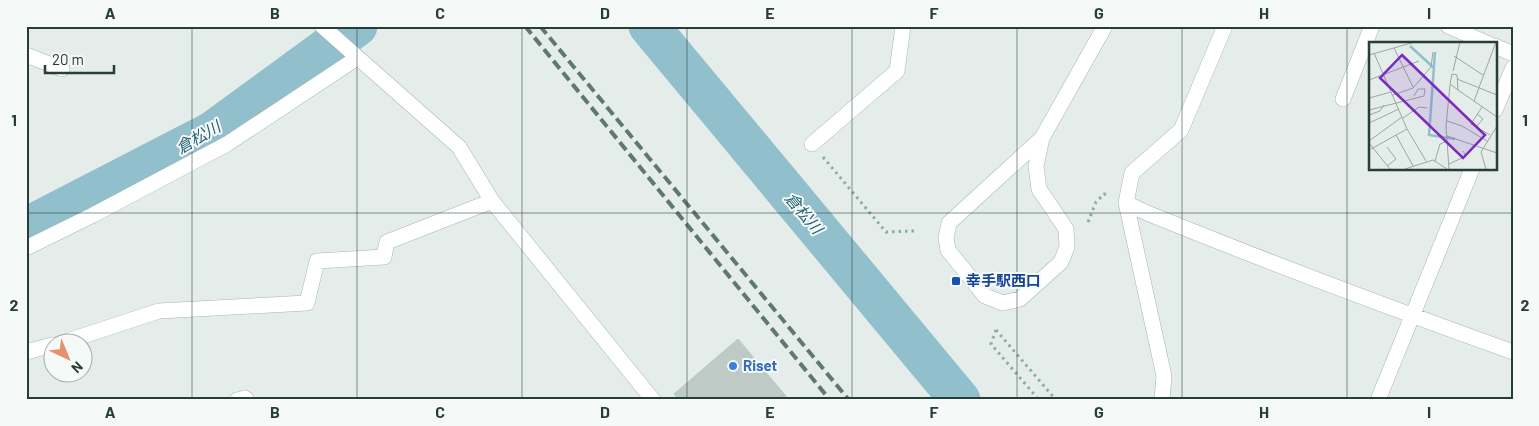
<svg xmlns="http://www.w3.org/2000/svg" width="1539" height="426" font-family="Barlow,'Noto Sans JP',sans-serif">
<rect width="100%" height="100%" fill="#e5edea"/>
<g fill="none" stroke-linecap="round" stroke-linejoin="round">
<path stroke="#92bfcc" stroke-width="41" d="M 649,26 L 960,400
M 26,228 L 212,132 L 357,26"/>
</g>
<path fill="#bdcac6" stroke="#b8c6c1" d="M 738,339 L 784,394 L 777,400 L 679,400 L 674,394 Z
M 784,394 L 789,400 L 777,400 Z"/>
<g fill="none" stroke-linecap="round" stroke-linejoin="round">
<g stroke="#a8b5b1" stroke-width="16">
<path id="minor" d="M 322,26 L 459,147 L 492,201 L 653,400
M 1448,26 L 1489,44
M 1495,46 L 1513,54
M 26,55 L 62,69
M 1343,99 L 1372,26
M 1495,110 L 1513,68
M 1042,138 L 1036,166 L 1039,189 L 1066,229 L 1067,247 L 1061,262 L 1020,299 L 1003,303 L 985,296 L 948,250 L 946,238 L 949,223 L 1042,138 L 1105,26
M 812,144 L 897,71 L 903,26
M 1126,203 L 1147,213 C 1268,262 1390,308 1513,352
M 26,248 L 93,215 L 227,144 L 357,58
M 58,344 L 159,311 L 307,303 L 317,261 L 384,257 L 387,242 L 492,201
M 26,352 L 52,345
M 237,400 L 245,398 L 247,400
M 1162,400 L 1164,376 L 1126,203 L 1132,173 L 1181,130 L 1225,26
M 1378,400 L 1472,169"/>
</g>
<path stroke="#88ada4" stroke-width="3" stroke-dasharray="2.5 4" stroke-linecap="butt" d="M 823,157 L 886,232 L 914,231
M 1088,222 L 1096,202 L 1104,194 L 1108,195
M 996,330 L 1056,400
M 996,330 L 991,344 L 1039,400"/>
<use href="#minor" stroke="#fff" stroke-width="15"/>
<path stroke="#607874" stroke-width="4" stroke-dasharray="10 5" stroke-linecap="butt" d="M 525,26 L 830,400
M 540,26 L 849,400"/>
</g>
<path fill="none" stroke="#263d38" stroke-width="1" stroke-opacity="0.55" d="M 192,26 L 192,400M 357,26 L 357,400M 522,26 L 522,400M 687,26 L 687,400M 852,26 L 852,400M 1017,26 L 1017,400M 1182,26 L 1182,400M 1347,26 L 1347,400M 26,213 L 1513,213"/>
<rect fill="#1a4fb4" stroke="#f5f9f8" stroke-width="2" x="951" y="276" width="10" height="10" rx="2.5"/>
<circle fill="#3f7fe0" stroke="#f5f9f8" stroke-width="2" cx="733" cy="366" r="5"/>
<g text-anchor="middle" stroke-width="4" stroke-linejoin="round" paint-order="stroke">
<g font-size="15" font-weight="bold" fill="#164399" stroke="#f5f9f8" text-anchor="start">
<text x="966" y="286">幸手駅西口</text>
</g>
<g font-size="15" font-weight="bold" fill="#366cbe" stroke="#f5f9f8" text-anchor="start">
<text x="743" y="371">Riset</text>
</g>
<g font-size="16" font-style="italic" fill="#256174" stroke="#f5f9f8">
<text transform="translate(198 137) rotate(-30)" y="6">倉松川</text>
<text transform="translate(804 213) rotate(50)" y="6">倉松川</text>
</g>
</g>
<g transform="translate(1369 42)">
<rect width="128" height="128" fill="#e5edea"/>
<path fill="none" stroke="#92bfcc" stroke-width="2.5" d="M 41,4 L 65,26M 66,10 L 60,93 L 86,97"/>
<path fill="none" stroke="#99a7a3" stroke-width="1" d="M 25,6 L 44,45M 5,11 L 38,87 L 57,119M 0,13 L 46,0M 85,14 L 114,33M 84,29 L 91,0M 83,32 L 88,33 L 89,48 L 81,42 ZM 88,37 L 128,53M 0,38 L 50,19M 89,48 L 128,75M 24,53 L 44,46 L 62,25 L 64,10M 0,56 L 22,50M 105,59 L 127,0M 113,65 L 102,82 L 121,93M 0,68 L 55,54 L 56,47 L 49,47 L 45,54M 0,73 L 11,69 L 15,63M 34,76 L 50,65 L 58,66M 78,79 L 93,84 L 118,99M 0,81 L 30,67M 107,85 L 114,77 L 108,72M 27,93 L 44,124M 78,94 L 128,111M 0,99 L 33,75M 0,101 L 21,127M 2,107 L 38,87M 66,119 L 71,102 L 78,99M 80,122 L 97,114 L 94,109M 18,124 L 27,117 L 18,105M 36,127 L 64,118 L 78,127M 80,127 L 77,84 L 81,43M 117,127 L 112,110 L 128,84"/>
<path fill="#7b2cbf" fill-opacity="0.15" stroke="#7b2cbf" stroke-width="2.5" d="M 33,13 L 116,93 L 94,116 L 11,36 Z"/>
<rect width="128" height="128" fill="none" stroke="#263d38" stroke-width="2.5"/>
</g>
<rect width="1539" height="426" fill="none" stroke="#f5f9f8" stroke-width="55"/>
<g transform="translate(68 358) rotate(136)"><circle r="24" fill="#f5f9f8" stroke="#a2aeab"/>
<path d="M0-4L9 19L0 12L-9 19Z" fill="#e5916a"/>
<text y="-8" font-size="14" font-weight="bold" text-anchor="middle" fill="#263d38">N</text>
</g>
<path d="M45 65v8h69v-8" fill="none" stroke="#263d38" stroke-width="2.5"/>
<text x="52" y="65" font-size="15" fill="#263d38" stroke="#f5f9f8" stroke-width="4" paint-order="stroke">20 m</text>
<rect x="28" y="28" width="1484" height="370" fill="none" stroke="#263d38" stroke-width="2"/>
<g font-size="16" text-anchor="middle" font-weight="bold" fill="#263d38">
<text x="110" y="19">A</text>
<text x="275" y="19">B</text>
<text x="440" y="19">C</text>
<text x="605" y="19">D</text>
<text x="770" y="19">E</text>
<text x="934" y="19">F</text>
<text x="1099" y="19">G</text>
<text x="1264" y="19">H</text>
<text x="1429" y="19">I</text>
<text x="14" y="126">1</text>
<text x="1525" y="126">1</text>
<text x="14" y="311">2</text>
<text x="1525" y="311">2</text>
<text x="110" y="418">A</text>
<text x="275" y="418">B</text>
<text x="440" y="418">C</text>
<text x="605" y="418">D</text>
<text x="770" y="418">E</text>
<text x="934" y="418">F</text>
<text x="1099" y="418">G</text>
<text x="1264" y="418">H</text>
<text x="1429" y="418">I</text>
</g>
</svg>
